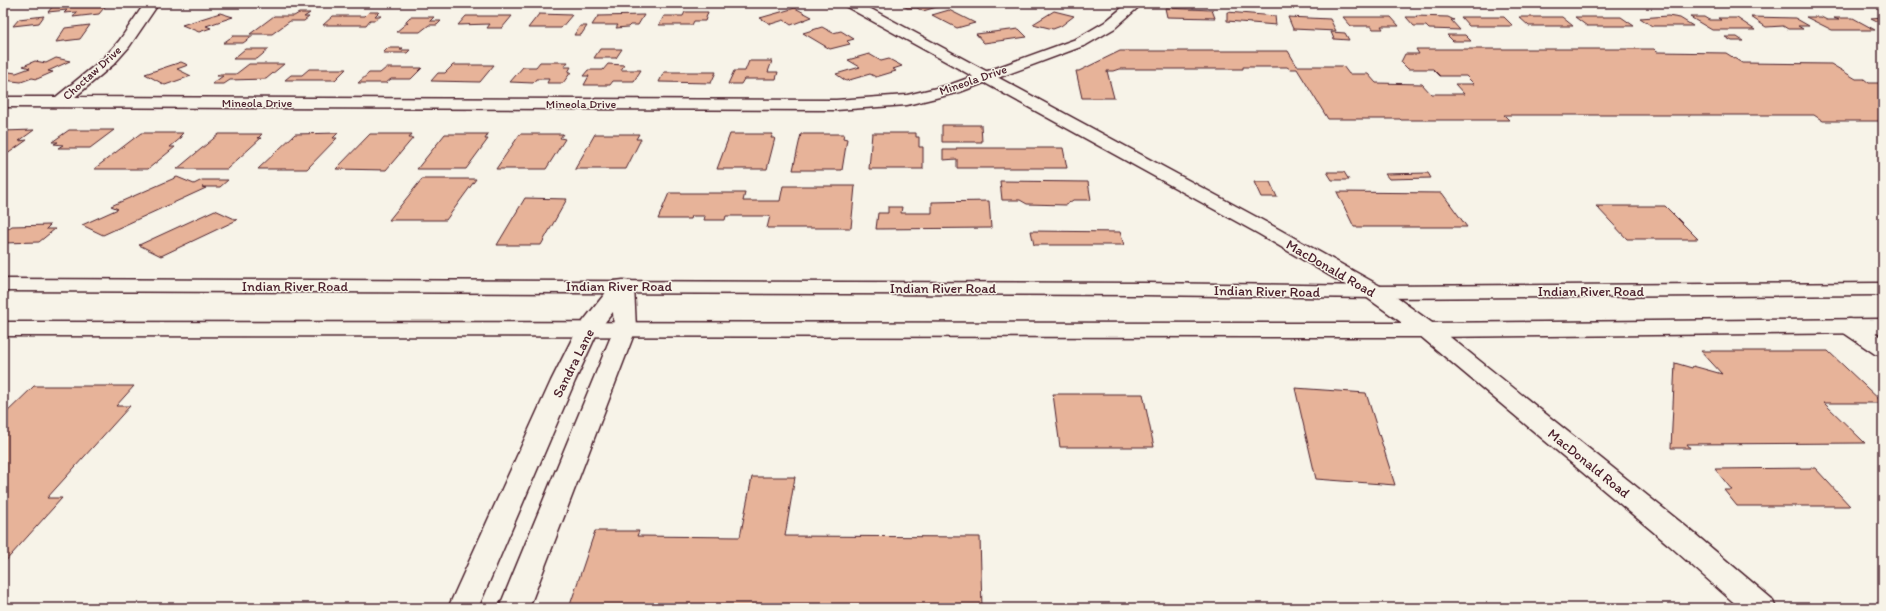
<svg xmlns="http://www.w3.org/2000/svg" width="1886" height="611" font-family="Itim,sans-serif">
<rect width="100%" height="100%" fill="#f7f3e8"/>
<filter id="ink" filterUnits="userSpaceOnUse"><feTurbulence type="fractalNoise" baseFrequency=".025" numOctaves="2"/><feDisplacementMap in="SourceGraphic" scale="8" xChannelSelector="R" yChannelSelector="G"/><feConvolveMatrix kernelMatrix="1 2 1 2 8 2 1 2 1" color-interpolation-filters="sRGB"/></filter>
<g filter="url(#ink)">
<path fill="#e7b399" stroke="#4a1f2b" d="M 78,3 L 108,3 L 99,14 L 73,17 L 77,12 L 64,13 L 67,10 L 48,12 L 53,6 Z
M 899,3 L 946,3 L 947,4 L 923,11 L 917,8 L 907,8 Z
M 1057,3 L 1088,3 L 1087,6 Z
M 795,8 L 812,17 L 791,25 L 784,20 L 771,24 L 760,18 Z
M 1165,8 L 1212,10 L 1215,18 L 1167,17 Z
M 949,10 L 975,23 L 957,28 L 932,15 Z
M 1054,11 L 1074,16 L 1061,26 L 1053,29 L 1033,24 Z
M 369,12 L 379,12 L 375,16 L 381,16 L 375,20 L 370,20 L 366,25 L 323,25 L 333,16 L 365,16 Z
M 685,12 L 708,12 L 705,21 L 694,21 L 692,25 L 659,25 L 664,16 L 683,16 Z
M 1227,12 L 1275,16 L 1276,25 L 1227,21 Z
M 220,13 L 233,17 L 206,26 L 211,28 L 199,32 L 182,25 Z
M 299,13 L 310,13 L 304,17 L 309,17 L 304,21 L 290,21 L 272,34 L 250,34 L 274,16 L 294,16 Z
M 539,14 L 572,15 L 561,28 L 528,28 Z
M 644,15 L 638,25 L 630,25 L 628,27 L 616,28 L 618,25 L 592,25 L 598,16 Z
M 44,16 L 39,23 L 13,26 L 19,19 Z
M 466,16 L 512,16 L 502,28 L 487,28 L 490,24 L 458,25 Z
M 1416,16 L 1448,17 L 1454,20 L 1451,20 L 1460,30 L 1429,29 L 1426,26 L 1414,26 L 1406,17 L 1417,17 Z
M 1668,16 L 1680,18 L 1693,26 L 1652,26 L 1640,18 Z
M 410,17 L 434,17 L 430,21 L 441,21 L 437,25 L 429,25 L 420,32 L 396,32 L 408,22 L 405,22 Z
M 1288,17 L 1330,19 L 1336,31 L 1293,29 Z
M 1343,17 L 1391,17 L 1399,26 L 1381,26 L 1383,29 L 1373,29 L 1371,26 L 1351,26 Z
M 1461,17 L 1504,17 L 1513,26 L 1469,26 Z
M 1519,17 L 1562,17 L 1573,26 L 1529,26 Z
M 1575,17 L 1621,17 L 1634,26 L 1587,26 Z
M 1690,17 L 1704,17 L 1709,20 L 1721,20 L 1718,18 L 1737,18 L 1755,30 L 1712,30 Z
M 1751,17 L 1795,18 L 1809,26 L 1798,26 L 1803,29 L 1788,29 L 1783,26 L 1766,27 Z
M 1806,17 L 1821,17 L 1827,20 L 1839,20 L 1834,18 L 1853,18 L 1875,30 L 1832,30 Z
M 1883,17 L 1883,24 L 1871,18 Z
M 90,25 L 80,39 L 56,42 L 65,28 Z
M 580,26 L 587,26 L 581,35 L 574,35 Z
M 822,27 L 833,33 L 841,31 L 854,39 L 847,41 L 850,44 L 830,49 L 803,33 Z
M 1019,29 L 1027,37 L 984,43 L 976,34 Z
M 1331,32 L 1345,33 L 1349,40 L 1334,39 Z
M 1447,35 L 1465,35 L 1471,41 L 1453,41 Z
M 233,36 L 253,36 L 243,43 L 223,43 Z
M 1725,37 L 1737,37 L 1743,41 L 1732,41 Z
M 388,48 L 403,48 L 400,50 L 410,50 L 407,53 L 383,53 Z
M 245,49 L 269,49 L 257,59 L 233,59 Z
M 600,49 L 622,49 L 616,58 L 594,58 Z
M 1416,49 L 1654,49 L 1657,52 L 1726,53 L 1742,63 L 1831,64 L 1856,79 L 1864,79 L 1869,83 L 1883,83 L 1883,121 L 1823,121 L 1814,115 L 1504,115 L 1509,120 L 1401,120 L 1400,119 L 1328,119 L 1297,69 L 1290,69 L 1287,67 L 1243,67 L 1243,69 L 1119,69 L 1113,71 L 1107,71 L 1114,98 L 1082,98 L 1076,71 L 1079,71 L 1120,51 L 1288,51 L 1297,66 L 1343,66 L 1349,74 L 1368,74 L 1376,83 L 1422,84 L 1431,94 L 1464,94 L 1455,84 L 1474,84 L 1466,76 L 1440,76 L 1433,69 L 1408,69 L 1401,62 L 1405,54 L 1419,54 Z
M 869,54 L 881,61 L 889,59 L 902,66 L 893,69 L 896,71 L 876,77 L 870,74 L 846,81 L 836,74 L 860,67 L 848,60 Z
M 56,58 L 70,61 L 48,71 L 53,72 L 37,79 L 32,78 L 21,82 L 3,80 L 3,75 L 9,72 L 16,73 L 30,68 L 23,66 L 35,61 L 46,63 Z
M 749,61 L 772,61 L 768,72 L 778,72 L 776,79 L 744,79 L 741,84 L 728,84 L 734,71 L 745,71 Z
M 181,62 L 188,65 L 177,69 L 191,76 L 165,85 L 145,74 Z
M 540,62 L 568,62 L 564,67 L 571,67 L 568,72 L 571,72 L 563,83 L 547,83 L 549,79 L 536,79 L 533,83 L 510,82 L 523,67 L 536,67 Z
M 249,64 L 284,64 L 266,79 L 230,80 L 224,84 L 212,84 L 223,76 L 217,76 L 220,74 L 236,74 Z
M 608,64 L 624,65 L 621,70 L 641,70 L 634,81 L 613,81 L 610,85 L 584,85 L 589,76 L 583,76 L 588,70 L 603,70 Z
M 453,65 L 494,65 L 480,82 L 431,81 L 438,73 L 445,73 Z
M 386,68 L 422,68 L 411,79 L 391,79 L 386,83 L 358,83 L 369,73 L 380,73 Z
M 309,69 L 346,69 L 335,80 L 285,80 L 291,75 L 302,75 Z
M 664,72 L 716,72 L 711,83 L 659,82 Z
M 942,125 L 981,125 L 982,142 L 942,142 Z
M 34,130 L 19,141 L 27,140 L 3,157 L 3,131 Z
M 69,130 L 114,130 L 90,148 L 58,148 L 63,145 L 54,144 L 58,142 L 52,142 Z
M 141,133 L 183,133 L 179,137 L 182,137 L 170,147 L 175,147 L 148,169 L 94,169 Z
M 338,133 L 333,138 L 337,138 L 307,169 L 258,169 L 295,134 Z
M 872,133 L 916,133 L 916,137 L 919,137 L 919,147 L 923,147 L 923,169 L 869,169 Z
M 219,134 L 262,134 L 258,138 L 261,138 L 227,169 L 177,169 Z
M 370,134 L 412,134 L 409,138 L 413,138 L 386,170 L 336,169 Z
M 445,134 L 488,134 L 485,139 L 488,139 L 466,169 L 417,169 Z
M 520,134 L 563,134 L 560,138 L 565,139 L 546,169 L 496,169 Z
M 595,134 L 639,134 L 636,139 L 641,139 L 626,169 L 575,169 Z
M 730,134 L 773,134 L 771,138 L 775,138 L 767,169 L 717,169 Z
M 801,134 L 844,134 L 843,138 L 847,139 L 842,170 L 793,170 Z
M 956,148 L 1063,148 L 1067,168 L 957,168 L 957,159 L 943,160 L 943,150 L 956,150 Z
M 1327,172 L 1344,172 L 1349,180 L 1332,180 Z
M 1428,173 L 1431,178 L 1389,179 L 1385,174 Z
M 177,177 L 194,184 L 202,180 L 228,180 L 220,187 L 202,187 L 206,188 L 103,235 L 82,225 L 118,209 L 111,206 Z
M 422,179 L 476,179 L 446,220 L 389,220 Z
M 1000,181 L 1088,182 L 1091,200 L 1073,200 L 1066,205 L 1027,204 L 1020,200 L 1002,200 Z
M 1254,182 L 1270,182 L 1277,197 L 1261,197 Z
M 783,186 L 855,186 L 851,228 L 767,228 L 770,216 L 726,216 L 725,220 L 704,220 L 705,216 L 692,216 L 691,219 L 658,219 L 669,193 L 745,193 L 743,201 L 780,201 Z
M 1337,192 L 1442,193 L 1467,227 L 1354,227 Z
M 525,198 L 567,199 L 541,245 L 497,245 Z
M 989,201 L 991,228 L 876,229 L 878,213 L 888,213 L 888,207 L 902,207 L 901,213 L 932,213 L 932,202 Z
M 1596,206 L 1665,206 L 1698,239 L 1627,239 Z
M 215,210 L 237,220 L 161,256 L 139,245 Z
M 50,225 L 46,229 L 55,229 L 39,242 L 3,243 L 3,228 L 9,228 L 12,226 Z
M 1031,231 L 1120,232 L 1124,245 L 1034,245 Z
M 1701,351 L 1828,351 L 1883,403 L 1824,403 L 1865,443 L 1687,444 L 1690,448 L 1671,448 L 1675,363 L 1692,368 L 1693,366 L 1722,374 Z
M 34,386 L 134,386 L 116,406 L 130,406 L 47,498 L 62,498 L 3,564 L 3,416 Z
M 1295,388 L 1366,393 L 1395,485 L 1316,479 Z
M 1053,394 L 1143,394 L 1154,447 L 1060,447 Z
M 1815,468 L 1850,506 L 1737,506 L 1724,490 L 1732,490 L 1715,469 Z
M 752,477 L 795,477 L 785,536 L 980,537 L 982,608 L 569,608 L 595,531 L 639,531 L 637,536 L 740,537 Z"/>
<g fill="none" stroke-linecap="round" stroke-linejoin="round">
<g stroke="#4a1f2b" stroke-width="3">
<path id="street" d="M 145,3 L 159,3 L 129,47 L 114,64 L 75,97 L 836,100 L 907,95 L 949,85 L 1076,39 L 1105,22 L 1128,3 L 1143,3 L 1115,28 L 1086,45 L 960,92 L 907,105 L 836,110 L 3,107 L 3,97 L 56,97 L 104,58 L 119,41 Z
M 623,280 L 631,281 L 634,286 L 636,329 L 529,608 L 499,608 L 614,329 L 613,312 L 598,331 L 575,381 L 478,608 L 448,608 L 551,381 L 577,329 L 615,281 Z
M 1849,319 L 1857,321 L 1883,338 L 1883,356 L 1875,354 L 1841,331 L 1838,326 L 1841,321 Z
M 1427,323 L 1435,325 L 1689,529 L 1772,599 L 1776,608 L 1740,608 L 1669,545 L 1419,335 L 1416,330 L 1419,325 Z"/>
</g>
<g stroke="#4a1f2b" stroke-width="3">
<path id="secondary" d="M 843,3 L 860,3 L 1273,226 L 1382,287 L 1435,325 L 1438,330 L 1435,335 L 1427,337 L 1419,335 L 1366,297 L 1259,234 L 845,6 Z"/>
</g>
<g stroke="#4a1f2b" stroke-width="3">
<path id="primary" d="M 3,279 L 1144,283 L 1374,286 L 1883,283 L 1883,295 L 1374,298 L 1144,295 L 3,291 Z
M 1883,319 L 1883,333 L 1427,337 L 3,336 L 3,322 L 1427,323 Z"/>
</g>
<use href="#street" fill="#f7f3e8" fill-rule="evenodd"/>
<use href="#secondary" fill="#f7f3e8" fill-rule="evenodd"/>
<use href="#primary" fill="#f7f3e8" fill-rule="evenodd"/>
</g>
</g>
<g text-anchor="middle" stroke-width="3" stroke-linejoin="round" paint-order="stroke">
<g font-size="12" fill="#4a1f2b" stroke="#f7f3e8">
<text transform="translate(92 73) rotate(-42)" y="4">Choctaw Drive</text>
<text transform="translate(973 80) rotate(-19)" y="4">Mineola Drive</text>
<text x="257" y="107">Mineola Drive</text>
<text x="581" y="108">Mineola Drive</text>
</g>
<g font-size="14" fill="#4a1f2b" stroke="#f7f3e8">
<text transform="translate(1331 268) rotate(30)" y="5">MacDonald Road</text>
<text x="295" y="291">Indian River Road</text>
<text x="619" y="291">Indian River Road</text>
<text x="943" y="293">Indian River Road</text>
<text transform="translate(1267 291) rotate(1)" y="5">Indian River Road</text>
<text x="1591" y="296">Indian River Road</text>
<text transform="translate(573 363) rotate(-63)" y="5">Sandra Lane</text>
<text transform="translate(1589 463) rotate(39)" y="5">MacDonald Road</text>
</g>
</g>
<rect width="1886" height="611" fill="none" stroke="#f7f3e8" stroke-width="16"/>
<rect x="8" y="8" width="1870" height="595" fill="none" stroke="#4a1f2b" stroke-width="1.5" filter="url(#ink)"/>
</svg>
